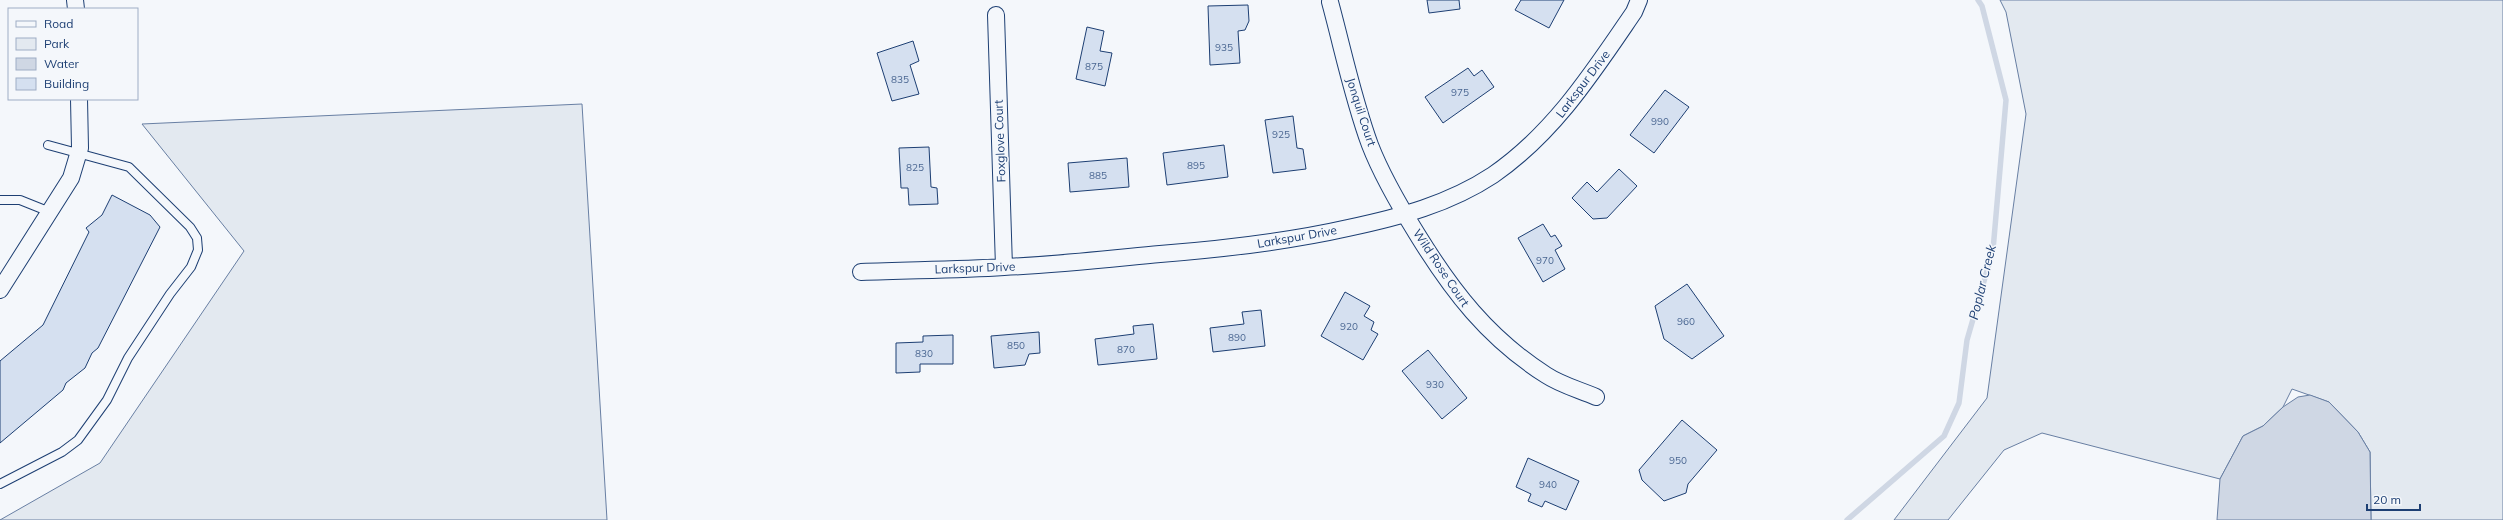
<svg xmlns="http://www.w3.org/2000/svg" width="2503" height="520" font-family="Mulish,sans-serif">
<rect width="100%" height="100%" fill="#f4f7fb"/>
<path fill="#e3e9f0" stroke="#687fa3" d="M 2000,0 L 2503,0 L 2503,520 L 2371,520 L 2370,452 L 2358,432 L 2329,402 L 2292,389 L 2283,407 L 2263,426 L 2243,436 L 2220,479 L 2042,433 L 2004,450 L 1948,520 L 1894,520 L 1987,398 L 2026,114 L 2006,12 Z
M 582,104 L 607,520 L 0,520 L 100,463 L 244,251 L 142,124 Z"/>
<path fill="#cfd7e4" stroke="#687fa3" d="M 2310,395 L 2329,402 L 2358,432 L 2370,452 L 2371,520 L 2217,520 L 2220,479 L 2243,436 L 2263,426 L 2283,407 L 2298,397 Z"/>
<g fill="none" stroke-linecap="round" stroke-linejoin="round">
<path stroke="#cfd7e4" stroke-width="5.5" d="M 1847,520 L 1944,436 L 1959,403 L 1967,340 L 1993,250 L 2006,100 L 1982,6 L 1978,0"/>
</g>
<path fill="#d5e0f0" stroke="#1d3f73" d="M 1427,0 L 1459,0 L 1460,9 L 1429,13 Z
M 1521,0 L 1564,0 L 1549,28 L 1515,10 Z
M 1248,5 L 1249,21 L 1245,30 L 1238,31 L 1240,63 L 1210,65 L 1208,6 Z
M 1087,27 L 1104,31 L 1100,51 L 1112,53 L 1105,86 L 1076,79 Z
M 913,41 L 919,61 L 910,65 L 919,94 L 892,101 L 877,53 Z
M 1468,68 L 1474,76 L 1482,70 L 1494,87 L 1443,123 L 1425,97 Z
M 1665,90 L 1689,107 L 1654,153 L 1630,135 Z
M 1293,116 L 1297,148 L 1303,149 L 1306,169 L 1273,173 L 1265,120 Z
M 1224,145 L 1228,177 L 1167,185 L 1163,153 Z
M 929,147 L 931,187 L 937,188 L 938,204 L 909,205 L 908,188 L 901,188 L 899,148 Z
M 1127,158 L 1129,187 L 1070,192 L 1068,163 Z
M 1619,169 L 1637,186 L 1607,218 L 1593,219 L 1572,198 L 1587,182 L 1597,192 Z
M 112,195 L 150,215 L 160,227 L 98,348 L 92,353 L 85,368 L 66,383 L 63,390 L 0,443 L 0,361 L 43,325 L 89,232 L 86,228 L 102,215 Z
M 1543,224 L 1551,237 L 1555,235 L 1562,246 L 1555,250 L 1565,269 L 1543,282 L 1518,238 Z
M 1687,284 L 1724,336 L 1692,359 L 1664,339 L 1655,306 Z
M 1345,292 L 1370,306 L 1364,316 L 1374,322 L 1371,330 L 1378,334 L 1363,360 L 1321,336 Z
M 1261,310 L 1265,346 L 1213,352 L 1210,328 L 1244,324 L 1242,312 Z
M 1153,324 L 1157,359 L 1098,365 L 1095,339 L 1134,334 L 1133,326 Z
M 1039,332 L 1040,353 L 1029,354 L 1025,365 L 994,368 L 991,336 Z
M 953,335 L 953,364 L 920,364 L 920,372 L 896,373 L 896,343 L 923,342 L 923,336 Z
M 1428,350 L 1467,398 L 1442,419 L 1402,371 Z
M 1682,420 L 1717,450 L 1688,484 L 1686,493 L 1664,501 L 1642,480 L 1639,470 Z
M 1528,458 L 1579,481 L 1566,510 L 1545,501 L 1542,507 L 1528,501 L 1531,494 L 1516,487 Z"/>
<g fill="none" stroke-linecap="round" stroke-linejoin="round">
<g stroke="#1d3f73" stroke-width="10">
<path id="lane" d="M 0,200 L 20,200 L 50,212
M 0,484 L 62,452 L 78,440 L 107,400 L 128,358 L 170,294 L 191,267 L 198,250 L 197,238 L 190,227 L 129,167 L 48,145"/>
</g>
<g stroke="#1d3f73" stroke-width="18">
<path id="street" d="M 75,0 L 76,9
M 1330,2 C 1343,50 1353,99 1370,145 C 1382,176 1399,205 1417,234 C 1452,291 1488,338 1546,375 C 1561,385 1580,390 1596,397
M 996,15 L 1004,267
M 861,272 C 909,270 957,270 1004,267 C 1056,265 1108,259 1160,254 C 1223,249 1286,242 1348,228 C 1400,217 1449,204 1493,175 C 1554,133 1593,72 1634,12 L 1639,0
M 0,290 L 71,178 L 80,148 L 79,99"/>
</g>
<use href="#lane" stroke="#f4f7fb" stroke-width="8"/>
<use href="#street" stroke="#f4f7fb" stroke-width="16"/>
</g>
<g text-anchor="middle" stroke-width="3" stroke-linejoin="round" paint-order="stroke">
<g font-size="10" fill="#4b6792">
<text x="1224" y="51">935</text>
<text x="1094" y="70">875</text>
<text x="900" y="83">835</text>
<text x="1460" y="96">975</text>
<text x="1660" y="125">990</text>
<text x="1281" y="138">925</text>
<text x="1196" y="169">895</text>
<text x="915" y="171">825</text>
<text x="1098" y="179">885</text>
<text x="1545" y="264">970</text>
<text x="1686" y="325">960</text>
<text x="1349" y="330">920</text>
<text x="1237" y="341">890</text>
<text x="1016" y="349">850</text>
<text x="1126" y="353">870</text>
<text x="924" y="357">830</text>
<text x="1435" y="388">930</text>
<text x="1678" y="464">950</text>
<text x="1548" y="488">940</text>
</g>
<g font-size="12" fill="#1d3f73" stroke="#f4f7fb">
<text transform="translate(1583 84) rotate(-53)" y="4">Larkspur Drive</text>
<text transform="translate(1361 112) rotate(72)" y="4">Jonquil Court</text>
<text transform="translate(1000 141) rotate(-92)" y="4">Foxglove Court</text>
<text transform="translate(1297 237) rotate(-10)" y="4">Larkspur Drive</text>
<text transform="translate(975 268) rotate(-2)" y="4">Larkspur Drive</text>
<text transform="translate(1441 268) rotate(56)" y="4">Wild Rose Court</text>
</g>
<g font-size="13" font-style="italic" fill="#1d3f73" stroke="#f4f7fb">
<text transform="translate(1982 282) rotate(-76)" y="5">Poplar Creek</text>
</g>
</g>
<rect x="8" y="8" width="130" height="92" fill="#f4f7fb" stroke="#9eadc5"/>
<rect x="16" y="21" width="20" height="6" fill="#f4f7fb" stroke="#9eadc5"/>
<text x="44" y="28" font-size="12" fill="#1d3f73">Road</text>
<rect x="16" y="38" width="20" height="12" fill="#e3e9f0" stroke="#9eadc5"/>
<text x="44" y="48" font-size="12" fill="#1d3f73">Park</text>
<rect x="16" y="58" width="20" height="12" fill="#cfd7e4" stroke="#9eadc5"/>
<text x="44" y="68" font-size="12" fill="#1d3f73">Water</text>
<rect x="16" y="78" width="20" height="12" fill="#d5e0f0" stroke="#9eadc5"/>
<text x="44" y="88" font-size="12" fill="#1d3f73">Building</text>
<path d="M2367 504v6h53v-6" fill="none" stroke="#1d3f73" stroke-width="2"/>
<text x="2373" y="504" font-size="12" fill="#1d3f73" stroke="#f4f7fb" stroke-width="3" paint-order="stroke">20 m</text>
</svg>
